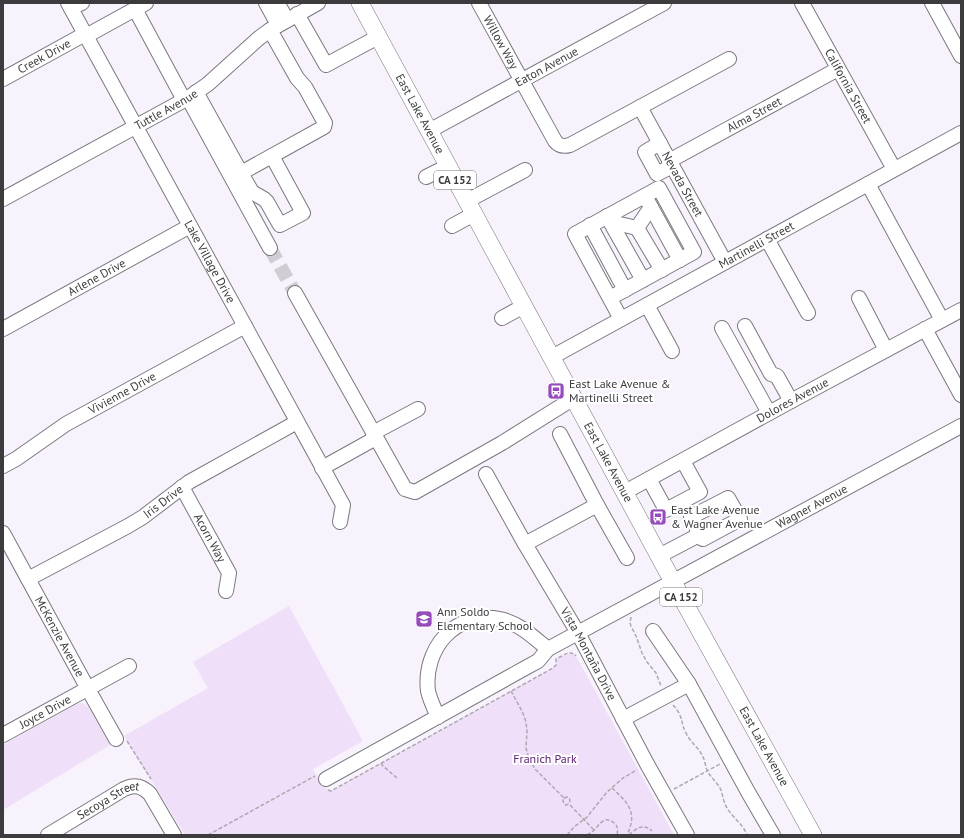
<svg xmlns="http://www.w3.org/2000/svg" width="964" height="838" font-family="'PT Sans',sans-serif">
<rect width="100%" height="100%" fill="#f7f2fb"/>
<path fill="#efdff9" d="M 289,606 L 363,741 L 313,769 C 318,778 321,786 331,791 L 553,668 L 556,665 L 556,659 L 571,653 L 574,654 L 576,656 L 674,835 L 185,835 L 124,736 L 208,688 L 193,662 Z
M 81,703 L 85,704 L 89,708 L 110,745 L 3,810 L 3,745 L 75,705 Z"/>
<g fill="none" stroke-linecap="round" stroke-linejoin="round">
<path stroke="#d2cdd5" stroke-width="14" stroke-dasharray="14 7" stroke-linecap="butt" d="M 270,248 L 295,293"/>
<g stroke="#7c787f" stroke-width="16">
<g id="minor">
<path id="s1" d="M 68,3 L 343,505 L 340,522"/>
<path d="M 266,3 L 278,25"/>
<path d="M 279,3 L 278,4 L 287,20"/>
<path id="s2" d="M 479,3 L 555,141 C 559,146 563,147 570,145 L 729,59"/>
<path id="s3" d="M 802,3 L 894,169"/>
<path d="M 932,3 L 961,56"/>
<path d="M 71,8 L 82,3"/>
<path d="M 135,9 L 184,100"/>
<path d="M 297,14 L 326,65 L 378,37"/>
<path d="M 86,36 L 146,3"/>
<path id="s4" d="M 3,79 L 85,34"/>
<path d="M 196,92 L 241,173 L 324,127 L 325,123 L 305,87 L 297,78 L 270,30"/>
<path d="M 188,98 L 270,248"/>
<path id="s5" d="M 640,107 L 725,262"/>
<path id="s6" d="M 429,131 L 664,3"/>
<path d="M 660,143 L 645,152 L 657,174 L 672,166"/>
<path id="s7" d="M 669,161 L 838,69"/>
<path d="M 241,173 L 252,192 L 264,199 L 267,202 L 280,225 L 303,213 L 272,156"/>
<path d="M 426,177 L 448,166"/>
<path d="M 868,184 L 942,320"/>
<path d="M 645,196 L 680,260"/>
<path id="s8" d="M 3,199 L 188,98 L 208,84 L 259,38 L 270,30 L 318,3"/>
<path d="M 467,201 L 525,170"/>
<path d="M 651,207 L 637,228 L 662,270"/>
<path d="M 607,216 L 643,280"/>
<path d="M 611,222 L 637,228"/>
<path d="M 590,225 L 625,290"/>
<path d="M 452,226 L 474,214"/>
<path d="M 767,239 L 808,313"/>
<path d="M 295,293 L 405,489 L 415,492 L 417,491 L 502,443 L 574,398"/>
<path d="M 610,298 L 694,252 L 659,188 L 575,234 L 621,319"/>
<path d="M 859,298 L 886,350"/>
<path d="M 647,305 L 672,351"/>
<path d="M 502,318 L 524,306"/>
<path d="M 745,326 L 771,374 L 777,376 L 791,401"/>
<path d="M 722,328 L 769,413"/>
<path id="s9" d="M 3,329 L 190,226"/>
<path d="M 925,329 L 961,395"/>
<path id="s10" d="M 552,357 L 961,133"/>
<path d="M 373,433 L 418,409"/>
<path d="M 560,434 L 597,505"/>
<path id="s11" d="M 3,466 L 16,459 L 66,424 L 245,326"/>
<path d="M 322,468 L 376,438"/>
<path id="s12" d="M 486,474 L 525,544 L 578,633 L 647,764 L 687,835"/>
<path d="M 649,479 L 666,510 L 700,492 L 683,461"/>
<path id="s13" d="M 182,487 L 229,573 L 226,591"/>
<path id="s14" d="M 625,492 L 791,401 L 961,310"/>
<path d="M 728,498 L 740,519 L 703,539 L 697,536 L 697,528 L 691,517 Z"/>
<path id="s15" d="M 3,533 L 88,689 L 116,739"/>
<path d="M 525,544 L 597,505 L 627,558"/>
<path d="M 659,556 L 697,536"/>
<path id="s16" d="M 28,579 L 128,526 L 143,517 L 189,482 L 297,422"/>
<path d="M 653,631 L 689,684"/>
<path d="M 438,717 C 434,708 430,700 428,691 C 423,649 455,610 500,619 C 519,623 533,637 548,649"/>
<path d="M 623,719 L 689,684 L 748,792 L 773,835"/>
<path id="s17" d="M 3,735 L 129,666"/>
<path id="s18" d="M 326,779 L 527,667 L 538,661 L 548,649 L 961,426"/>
<path id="s19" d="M 48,835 L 124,789 C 135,784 142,786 150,794 L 174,835"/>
</g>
</g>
<g stroke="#7c787f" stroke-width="18">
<g id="major">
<path id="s20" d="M 360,3 L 673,582 L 813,835"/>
</g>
</g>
<path stroke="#ada9b0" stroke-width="1.5" stroke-dasharray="4 2" stroke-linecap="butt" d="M 631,617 L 630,623 L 631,626 L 636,636 L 642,653 L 647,662 L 656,673 L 661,686
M 511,691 L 522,711 L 526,722 L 527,731 L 526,748 L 529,759 L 535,769 L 564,798 L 563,801 L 564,804 L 566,805 L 569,804 L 594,830
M 673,705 C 684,717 680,722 686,733 C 690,742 698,747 702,755 C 705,760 705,765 707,770 C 710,777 716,781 720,788 C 723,794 723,802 727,808 C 733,818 743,824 747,835
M 127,741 L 151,779
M 381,763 L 383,766 L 397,778
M 612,788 C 628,803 638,812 627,835
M 674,789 L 720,764
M 328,790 L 331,791 L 553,668 L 556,665 L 556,659 C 563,656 570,649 576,656
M 564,798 L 567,797 L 569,798 L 570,800 L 569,804
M 208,835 L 315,776
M 567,835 L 574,827 L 587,817 L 607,792 L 623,778 L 637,770
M 587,835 C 590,833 593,832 595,829 C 600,824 605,815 614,823 C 618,826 618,830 617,835
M 629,835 C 636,828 644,823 652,831"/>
<use href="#minor" stroke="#fff" stroke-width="14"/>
<use href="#major" stroke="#fff" stroke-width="17"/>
</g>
<defs>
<g id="bus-square" transform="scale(0.9)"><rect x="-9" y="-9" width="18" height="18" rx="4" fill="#964bbd" stroke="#fff"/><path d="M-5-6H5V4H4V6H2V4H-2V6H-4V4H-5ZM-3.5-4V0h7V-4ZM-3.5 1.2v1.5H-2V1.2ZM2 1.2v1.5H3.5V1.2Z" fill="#fff"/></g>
<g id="school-square" transform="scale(0.9)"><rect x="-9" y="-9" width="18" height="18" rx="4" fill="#964bbd" stroke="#fff"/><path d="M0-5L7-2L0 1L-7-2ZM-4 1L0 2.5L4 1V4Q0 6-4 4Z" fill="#fff"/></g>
</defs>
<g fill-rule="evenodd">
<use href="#bus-square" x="556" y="391"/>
<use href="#bus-square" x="658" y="517"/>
<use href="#school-square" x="424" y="619"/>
</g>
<g text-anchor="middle" stroke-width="4" stroke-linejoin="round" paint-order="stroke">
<g fill="#fff" stroke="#777678" stroke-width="1">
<rect x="434" y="171" width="42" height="18" rx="3"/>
<rect x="660" y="588" width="42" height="18" rx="3"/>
</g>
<g font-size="11" font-weight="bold" fill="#3d3b3e">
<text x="455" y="184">CA 152</text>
<text x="681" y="601">CA 152</text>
</g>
<g font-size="12" fill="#3d3b3e" stroke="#fff">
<text dy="4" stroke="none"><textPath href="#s2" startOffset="45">Willow Way</textPath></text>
<text dy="4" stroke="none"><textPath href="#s4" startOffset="47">Creek Drive</textPath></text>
<text dy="4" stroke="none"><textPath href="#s6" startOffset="134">Eaton Avenue</textPath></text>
<text dy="4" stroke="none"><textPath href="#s3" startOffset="95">California Street</textPath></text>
<text dy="4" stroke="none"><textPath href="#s8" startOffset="186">Tuttle Avenue</textPath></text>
<text dy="4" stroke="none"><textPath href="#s20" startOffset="126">East Lake Avenue</textPath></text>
<text dy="4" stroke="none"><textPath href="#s7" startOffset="97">Alma Street</textPath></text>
<text dy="4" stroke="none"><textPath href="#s5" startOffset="88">Nevada Street</textPath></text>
<text dy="4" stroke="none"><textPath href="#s10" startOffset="233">Martinelli Street</textPath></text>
<text dy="4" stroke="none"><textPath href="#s1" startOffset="295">Lake Village Drive</textPath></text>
<text dy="4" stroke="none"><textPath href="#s9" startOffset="107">Arlene Drive</textPath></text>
<text dy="4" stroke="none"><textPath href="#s11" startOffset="140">Vivienne Drive</textPath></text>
<text dy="4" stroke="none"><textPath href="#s14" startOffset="191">Dolores Avenue</textPath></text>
<text dy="4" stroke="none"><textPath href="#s20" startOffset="522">East Lake Avenue</textPath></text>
<text dy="4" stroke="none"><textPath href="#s16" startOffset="156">Iris Drive</textPath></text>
<text dy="4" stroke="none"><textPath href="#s18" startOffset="558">Wagner Avenue</textPath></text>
<text dy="4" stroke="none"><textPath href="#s13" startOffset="58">Acorn Way</textPath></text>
<text dy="4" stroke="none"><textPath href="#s15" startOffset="118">McKenzie Avenue</textPath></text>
<text dy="4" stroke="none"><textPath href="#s12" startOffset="207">Vista Montaña Drive</textPath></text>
<text dy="4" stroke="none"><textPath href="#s17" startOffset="48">Joyce Drive</textPath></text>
<text dy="4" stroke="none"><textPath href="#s20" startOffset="846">East Lake Avenue</textPath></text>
<text dy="4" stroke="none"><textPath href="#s19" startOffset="70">Secoya Street</textPath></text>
</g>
<g font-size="12" fill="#3d3b3e" stroke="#fff" text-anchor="start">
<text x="569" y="388">East Lake Avenue &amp;<tspan x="569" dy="14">Martinelli Street</tspan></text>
<text x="671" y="514">East Lake Avenue<tspan x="671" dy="14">&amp; Wagner Avenue</tspan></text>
<text x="437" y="616">Ann Soldo<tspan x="437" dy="14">Elementary School</tspan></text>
</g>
<g font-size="12" fill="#561b72" stroke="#fff">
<text x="545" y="763">Franich Park</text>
</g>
</g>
<rect width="964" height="838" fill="none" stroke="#3d3b3e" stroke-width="8"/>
</svg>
